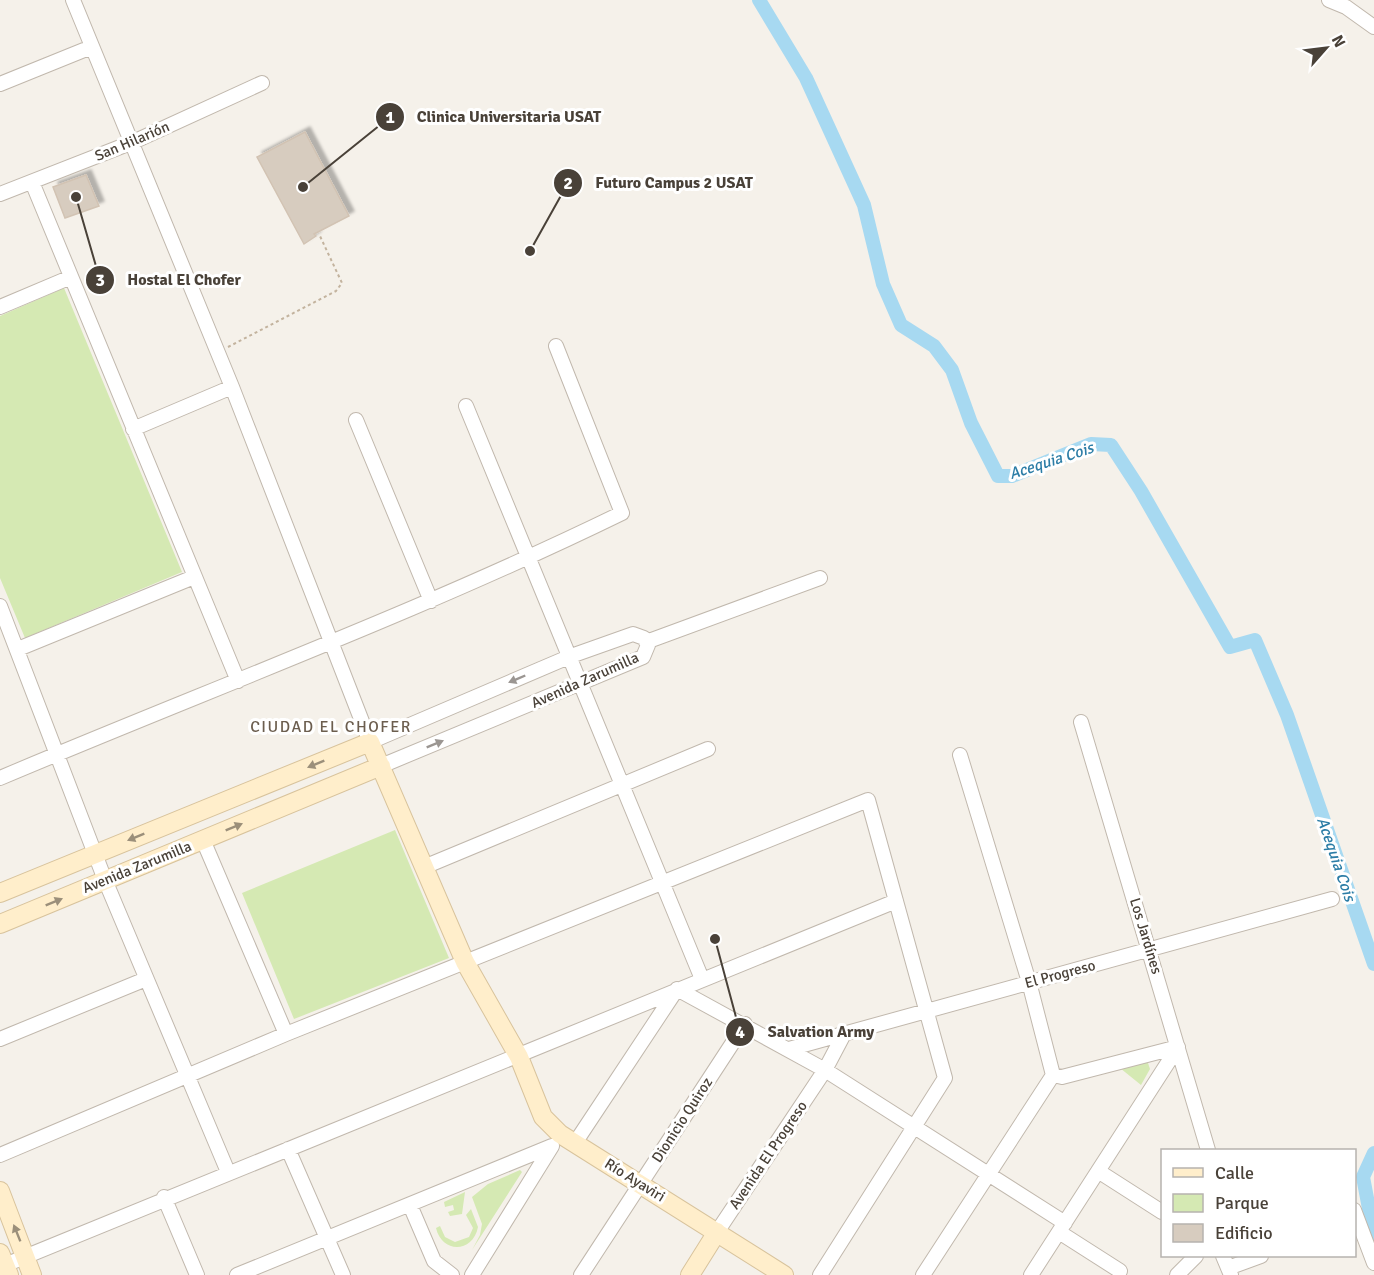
<svg xmlns="http://www.w3.org/2000/svg" width="1374" height="1275" font-family="Signika,sans-serif">
<defs>
<filter id="shadow"><feDropShadow dx="5" dy="-5" stdDeviation="1.5" flood-color="#0004"/></filter>
</defs>
<rect width="100%" height="100%" fill="#f5f1ea"/>
<path fill="#d5e9b3" d="M 64,288 L 182,572 L 25,638 L 0,578 L 0,316 Z
M 395,830 L 449,958 L 294,1019 L 242,893 Z
M 1144,1063 L 1148,1063 L 1150,1069 L 1141,1085 L 1120,1068 Z
M 520,1170 L 522,1172 L 472,1250 L 480,1235 L 482,1224 L 472,1197 L 488,1184 Z
M 465,1192 L 462,1214 L 450,1216 L 448,1212 L 454,1210 L 453,1205 L 445,1207 L 444,1202 Z
M 471,1209 L 478,1227 C 473,1253 442,1254 436,1228 L 440,1226 L 445,1237 L 455,1242 L 469,1237 L 473,1228 L 466,1215 Z"/>
<g fill="none" stroke-linecap="round" stroke-linejoin="round">
<path stroke="#a7d9f1" stroke-width="14" d="M 759,0 L 806,78 L 864,205 L 883,284 L 901,325 L 934,346 L 952,370 L 971,423 L 998,476 L 1012,476 L 1091,444 L 1111,445 L 1141,491 L 1230,647 L 1255,640 L 1287,715 L 1374,964
M 1374,1153 L 1363,1177 L 1374,1235"/>
</g>
<path fill="#d7ccbf" stroke="#d2c3b3" stroke-width="1.5" filter="url(#shadow)" d="M 305,132 L 349,216 L 314,234 L 316,236 L 304,244 L 257,157 Z
M 86,175 L 99,206 L 65,218 L 53,187 Z"/>
<g fill="none" stroke-linecap="round" stroke-linejoin="round">
<g stroke="#c1b8ad" stroke-width="16">
<path id="street" d="M 73,0 L 232,387 L 370,742 L 571,656 L 633,634 L 644,638 L 648,645 L 643,657 L 381,766
M 1329,0 L 1346,7 L 1374,27
M 0,84 L 84,50 L 92,50
M 32,182 L 238,681
M 0,194 L 133,142 L 262,83
M 0,307 L 71,277
M 466,406 L 702,979
M 356,420 L 431,601
M 133,429 L 232,387
M 0,606 L 105,880 L 228,1172
M 646,642 L 820,578
M 18,649 L 194,577
M 1081,722 L 1208,1150
M 0,778 C 208,690 419,612 622,513 L 556,346
M 203,840 L 286,1034
M 424,867 L 708,749
M 0,1039 L 146,979
M 789,1049 L 1332,899
M 1053,1075 L 1062,1077 L 1178,1047
M 575,1143 L 677,989 L 825,1070 L 1065,1223
M 288,1149 L 343,1275
M 0,1155 L 286,1034 L 868,800 L 945,1078 L 820,1275
M 1098,1171 L 1162,1212
M 164,1197 L 197,1275
M 410,1205 L 434,1261 L 452,1275
M 1354,1210 L 1374,1263
M 717,1232 L 825,1070 L 844,1034
M 1059,1232 L 1120,1271
M 1223,1256 L 1231,1275
M 0,1267 L 896,901
M 1228,1268 L 1261,1256
M 237,1275 L 552,1146
M 472,1275 L 552,1146
M 581,1275 L 745,1024
M 923,1275 L 1053,1075 L 1029,982 L 960,755
M 1031,1275 L 1178,1047
M 1177,1275 L 1196,1256"/>
</g>
<g stroke="#d8c39c" stroke-width="20">
<path id="secondary" d="M 0,893 L 370,742 L 465,962 L 519,1057 L 543,1117 L 560,1134 L 784,1275
M 0,924 L 381,766
M 0,1191 L 32,1275
M 0,1253 L 9,1275
M 690,1275 L 717,1232"/>
</g>
<path stroke="#c3b39e" stroke-width="2" stroke-dasharray="3 3" stroke-linecap="butt" d="M 228,347 L 336,291 L 342,283 L 319,234"/>
<use href="#street" stroke="#fff" stroke-width="14"/>
<use href="#secondary" stroke="#ffeecb" stroke-width="18"/>
</g>
<defs><path id="oneway-solid" d="M-6-.8H1V-3.2L6.5 0L1 3.2V.8H-6Z" transform="scale(1.5)"/></defs>
<g fill="#9b9692">
<use href="#oneway-solid" transform="translate(517 679) rotate(157)"/>
<use href="#oneway-solid" transform="translate(435 744) rotate(-22)"/>
</g>
<g fill="#9b8f7a">
<use href="#oneway-solid" transform="translate(316 764) rotate(158)"/>
<use href="#oneway-solid" transform="translate(234 827) rotate(-22)"/>
<use href="#oneway-solid" transform="translate(136 837) rotate(158)"/>
<use href="#oneway-solid" transform="translate(54 902) rotate(-22)"/>
<use href="#oneway-solid" transform="translate(17 1233) rotate(-112)"/>
</g>
<g text-anchor="middle" stroke-width="6" stroke-linejoin="round" paint-order="stroke">
<g font-size="15" fill="#494138" stroke="#fff">
<text transform="translate(132 141) rotate(-23)" y="5">San Hilarión</text>
<text transform="translate(585 680) rotate(-24)" y="5">Avenida Zarumilla</text>
<text transform="translate(137 867) rotate(-22)" y="5">Avenida Zarumilla</text>
<text transform="translate(1146 936) rotate(73)" y="5">Los Jardínes</text>
<text transform="translate(1060 974) rotate(-15)" y="5">El Progreso</text>
<text transform="translate(682 1120) rotate(-57)" y="5">Dionicio Quiroz</text>
<text transform="translate(768 1155) rotate(-56)" y="5">Avenida El Progreso</text>
<text transform="translate(635 1180) rotate(32)" y="5">Río Ayaviri</text>
</g>
<g font-size="16" font-style="italic" fill="#2c7da6" stroke="#fff">
<text transform="translate(1051 460) rotate(-18)" y="6">Acequia Cois</text>
<text transform="translate(1337 859) rotate(71)" y="6">Acequia Cois</text>
</g>
<g font-size="16" letter-spacing="1.5" fill="#6c5e4f" stroke="#fff">
<text x="331" y="732">CIUDAD EL CHOFER</text>
</g>
</g>
<path fill="none" stroke="#494138" stroke-width="2" d="M303 187L390 117M530 251L568 183M76 197L100 280M715 939L740 1032"/>
<g fill="#494138" stroke="#fff" stroke-width="2">
<circle cx="303" cy="187" r="6"/>
<circle cx="530" cy="251" r="6"/>
<circle cx="76" cy="197" r="6"/>
<circle cx="715" cy="939" r="6"/>
<circle cx="390" cy="117" r="15"/>
<circle cx="568" cy="183" r="15"/>
<circle cx="100" cy="280" r="15"/>
<circle cx="740" cy="1032" r="15"/>
</g>
<g font-size="18" text-anchor="middle" font-weight="bold" fill="#fff">
<text x="390" y="123">1</text>
<text x="568" y="189">2</text>
<text x="100" y="286">3</text>
<text x="740" y="1038">4</text>
</g>
<g font-size="16" text-anchor="middle" font-weight="bold" fill="#494138" stroke="#fff" stroke-width="6" stroke-linejoin="round" paint-order="stroke">
<text x="509" y="122">Clinica Universitaria USAT</text>
<text x="674" y="188">Futuro Campus 2 USAT</text>
<text x="184" y="285">Hostal El Chofer</text>
<text x="821" y="1037">Salvation Army</text>
</g>
<rect x="1161" y="1149" width="195" height="108" fill="#ffffff" stroke="#b6b3af" stroke-width="1.5"/>
<rect x="1173" y="1168" width="30" height="9" fill="#ffeecb" stroke="#b6b3af" stroke-width="1.5"/>
<text x="1215" y="1179" font-size="18" fill="#494138">Calle</text>
<rect x="1173" y="1194" width="30" height="18" fill="#d5e9b3" stroke="#b6b3af" stroke-width="1.5"/>
<text x="1215" y="1209" font-size="18" fill="#494138">Parque</text>
<rect x="1173" y="1224" width="30" height="18" fill="#d7ccbf" stroke="#b6b3af" stroke-width="1.5"/>
<text x="1215" y="1239" font-size="18" fill="#494138">Edificio</text>
<g transform="translate(1326 48) rotate(62)" stroke="#ffffff" stroke-width="4.5" paint-order="stroke">
<path d="M0-4.5L10 22L0 15L-10 22Z" fill="#494138"/>
<text y="-9" font-size="16" font-weight="bold" text-anchor="middle" fill="#494138">N</text>
</g>
</svg>
